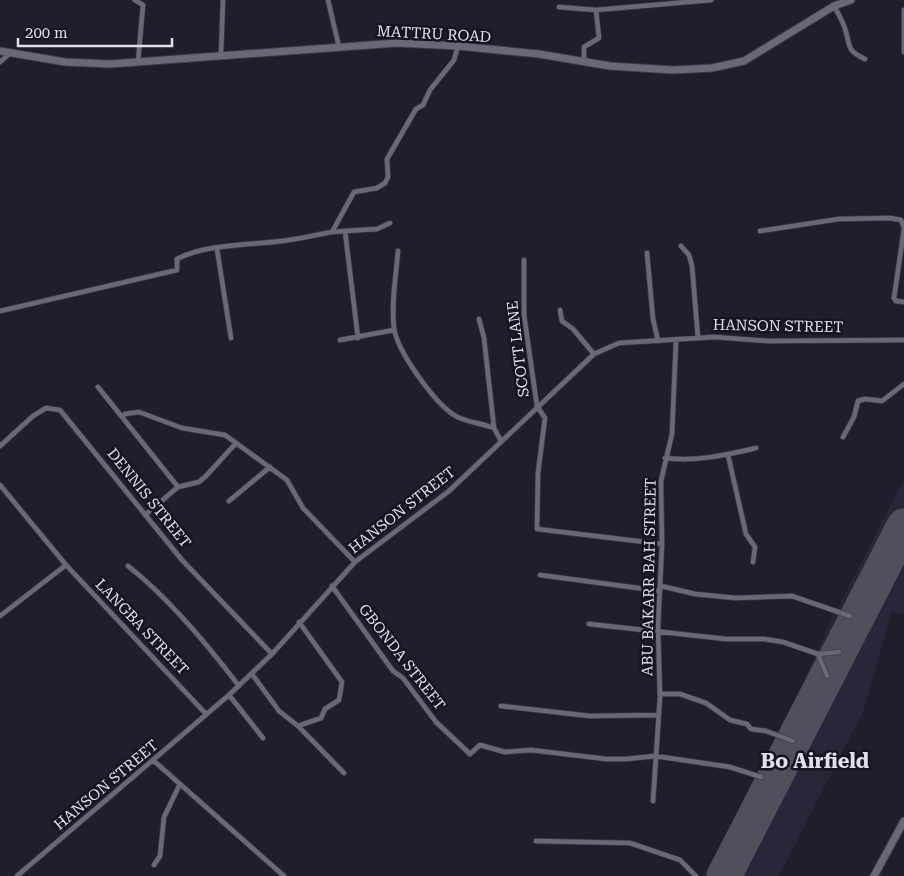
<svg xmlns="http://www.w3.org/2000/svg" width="904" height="876" font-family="'Roboto Serif',serif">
<rect width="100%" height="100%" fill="#1e1f2b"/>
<path fill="#272739" d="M 904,479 L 904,614 L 892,611 L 863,712 L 779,876 L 703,876 L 757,787 L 829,625 Z"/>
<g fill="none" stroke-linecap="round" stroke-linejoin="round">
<path stroke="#50505c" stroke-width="35" d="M 724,876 L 904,526"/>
<g stroke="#3c3c46" stroke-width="6">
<path id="minor" d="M 135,0 L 143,5 L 138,62
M 328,0 L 339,47
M 834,6 C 839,15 844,23 846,32 C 850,48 848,51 865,59
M 559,7 L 596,10 L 711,0
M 904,52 L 904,10
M 221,55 L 223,0
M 0,62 L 9,54
M 584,62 L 584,47 L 599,38 L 596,10
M 904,229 L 894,298 L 896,301 L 904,302
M 345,231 L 377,229 L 390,223
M 760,231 L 839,219 L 890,218 L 901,220 L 904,228
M 681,246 L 689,255 L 692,266 L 698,338
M 217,249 L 231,338
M 398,251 C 396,276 391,303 394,328 C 397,351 434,402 454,415 C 464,422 482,423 494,428 L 501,441
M 647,253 L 653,319 L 658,341
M 524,260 L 524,315 L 537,406 L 545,418 L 538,473 L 537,529 L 662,544
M 560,310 L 562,321 L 573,329 L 594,354
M 0,311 L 177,270 L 177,259 C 206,244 250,245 282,241 C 299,239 315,235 332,232
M 479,319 L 484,338 L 494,428
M 358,338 L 345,231 L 332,232 L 354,192 L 377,188 L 385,183 L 388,177 L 387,159 L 416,109 L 423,105 L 430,90 L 454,60 L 458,46
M 340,340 L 394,330
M 98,387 L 178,487
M 125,414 L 139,412 L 182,428 L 225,435 L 287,480 L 303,508 L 355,562
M 843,437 L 854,417 L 858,401 L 865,399 L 882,401 L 904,384
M 0,446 L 33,416 L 46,408 L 60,410 L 182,560 L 272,654
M 728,455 L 746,534 L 755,547 L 753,562
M 665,458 C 696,462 726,455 756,448
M 0,485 L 66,565
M 229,501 L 270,467
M 145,515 L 178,487 L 199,482 L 206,476 L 236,443
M 128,566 C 169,598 207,644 239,686
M 540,575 L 660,591
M 332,586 L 393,671 L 403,678 L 436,722 L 470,754 L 480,745 L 505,752 L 531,750 L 606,759 L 626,759 L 655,756 L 730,767 L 761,777
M 661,586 L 695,594 L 736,598 L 792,596 L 850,616
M 0,616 L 66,565 L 206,714
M 589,624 L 726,639 L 764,639 L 783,642 L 818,654
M 252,674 L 279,711 L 298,726 L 344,773
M 827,676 L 818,654 L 839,652
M 660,694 L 680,694 L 706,703 L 730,720 L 747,724 L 751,729 L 766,731 L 793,741
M 229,695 L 263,738
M 501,706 L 590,716 L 658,715
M 298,726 L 321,718 L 325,709 L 339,700 L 342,682 L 299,622
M 154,761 L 284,876
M 653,801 L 660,697 L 658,627 L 662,544 L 661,481 L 672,434 L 676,341
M 536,841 L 630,843 L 680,860 L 696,876
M 154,865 L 160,856 L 164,817 L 180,784
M 17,876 L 229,695 L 272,654 L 355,562 L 449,491 L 594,354 L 619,343 L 714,337 L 768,341 L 904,340"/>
</g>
<g stroke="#3c3c46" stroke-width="9">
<path id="secondary" d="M 0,51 L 65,62 L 110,64 L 397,43 L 458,46 L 539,54 L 610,66 L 673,70 L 712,68 L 744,61 L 834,6 L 851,0
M 874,876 L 904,821"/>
</g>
<use href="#minor" stroke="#686877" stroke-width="4.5"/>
<use href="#secondary" stroke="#686877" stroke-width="7"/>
</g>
<g text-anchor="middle" stroke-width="5" stroke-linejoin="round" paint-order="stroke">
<g font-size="15" fill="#dfe0e8" stroke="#151521">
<text transform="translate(434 34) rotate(3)" y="5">MATTRU ROAD</text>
<text transform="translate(778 326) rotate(1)" y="5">HANSON STREET</text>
<text transform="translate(518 349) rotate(-97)" y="5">SCOTT LANE</text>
<text transform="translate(149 498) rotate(51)" y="5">DENNIS STREET</text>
<text transform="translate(402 510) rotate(-38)" y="5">HANSON STREET</text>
<text transform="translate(649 577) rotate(-89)" y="5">ABU BAKARR BAH STREET</text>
<text transform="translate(142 627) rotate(46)" y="5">LANGBA STREET</text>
<text transform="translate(402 657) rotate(52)" y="5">GBONDA STREET</text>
<text transform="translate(106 785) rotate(-40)" y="5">HANSON STREET</text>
</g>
<g font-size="20" font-weight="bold" fill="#dfe0e8" stroke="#151521">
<text x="815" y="768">Bo Airfield</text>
</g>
</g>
<path d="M18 38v8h154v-8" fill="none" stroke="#dfe0e8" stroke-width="2.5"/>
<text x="25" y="38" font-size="15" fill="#dfe0e8" stroke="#151521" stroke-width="4" paint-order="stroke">200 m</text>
</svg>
